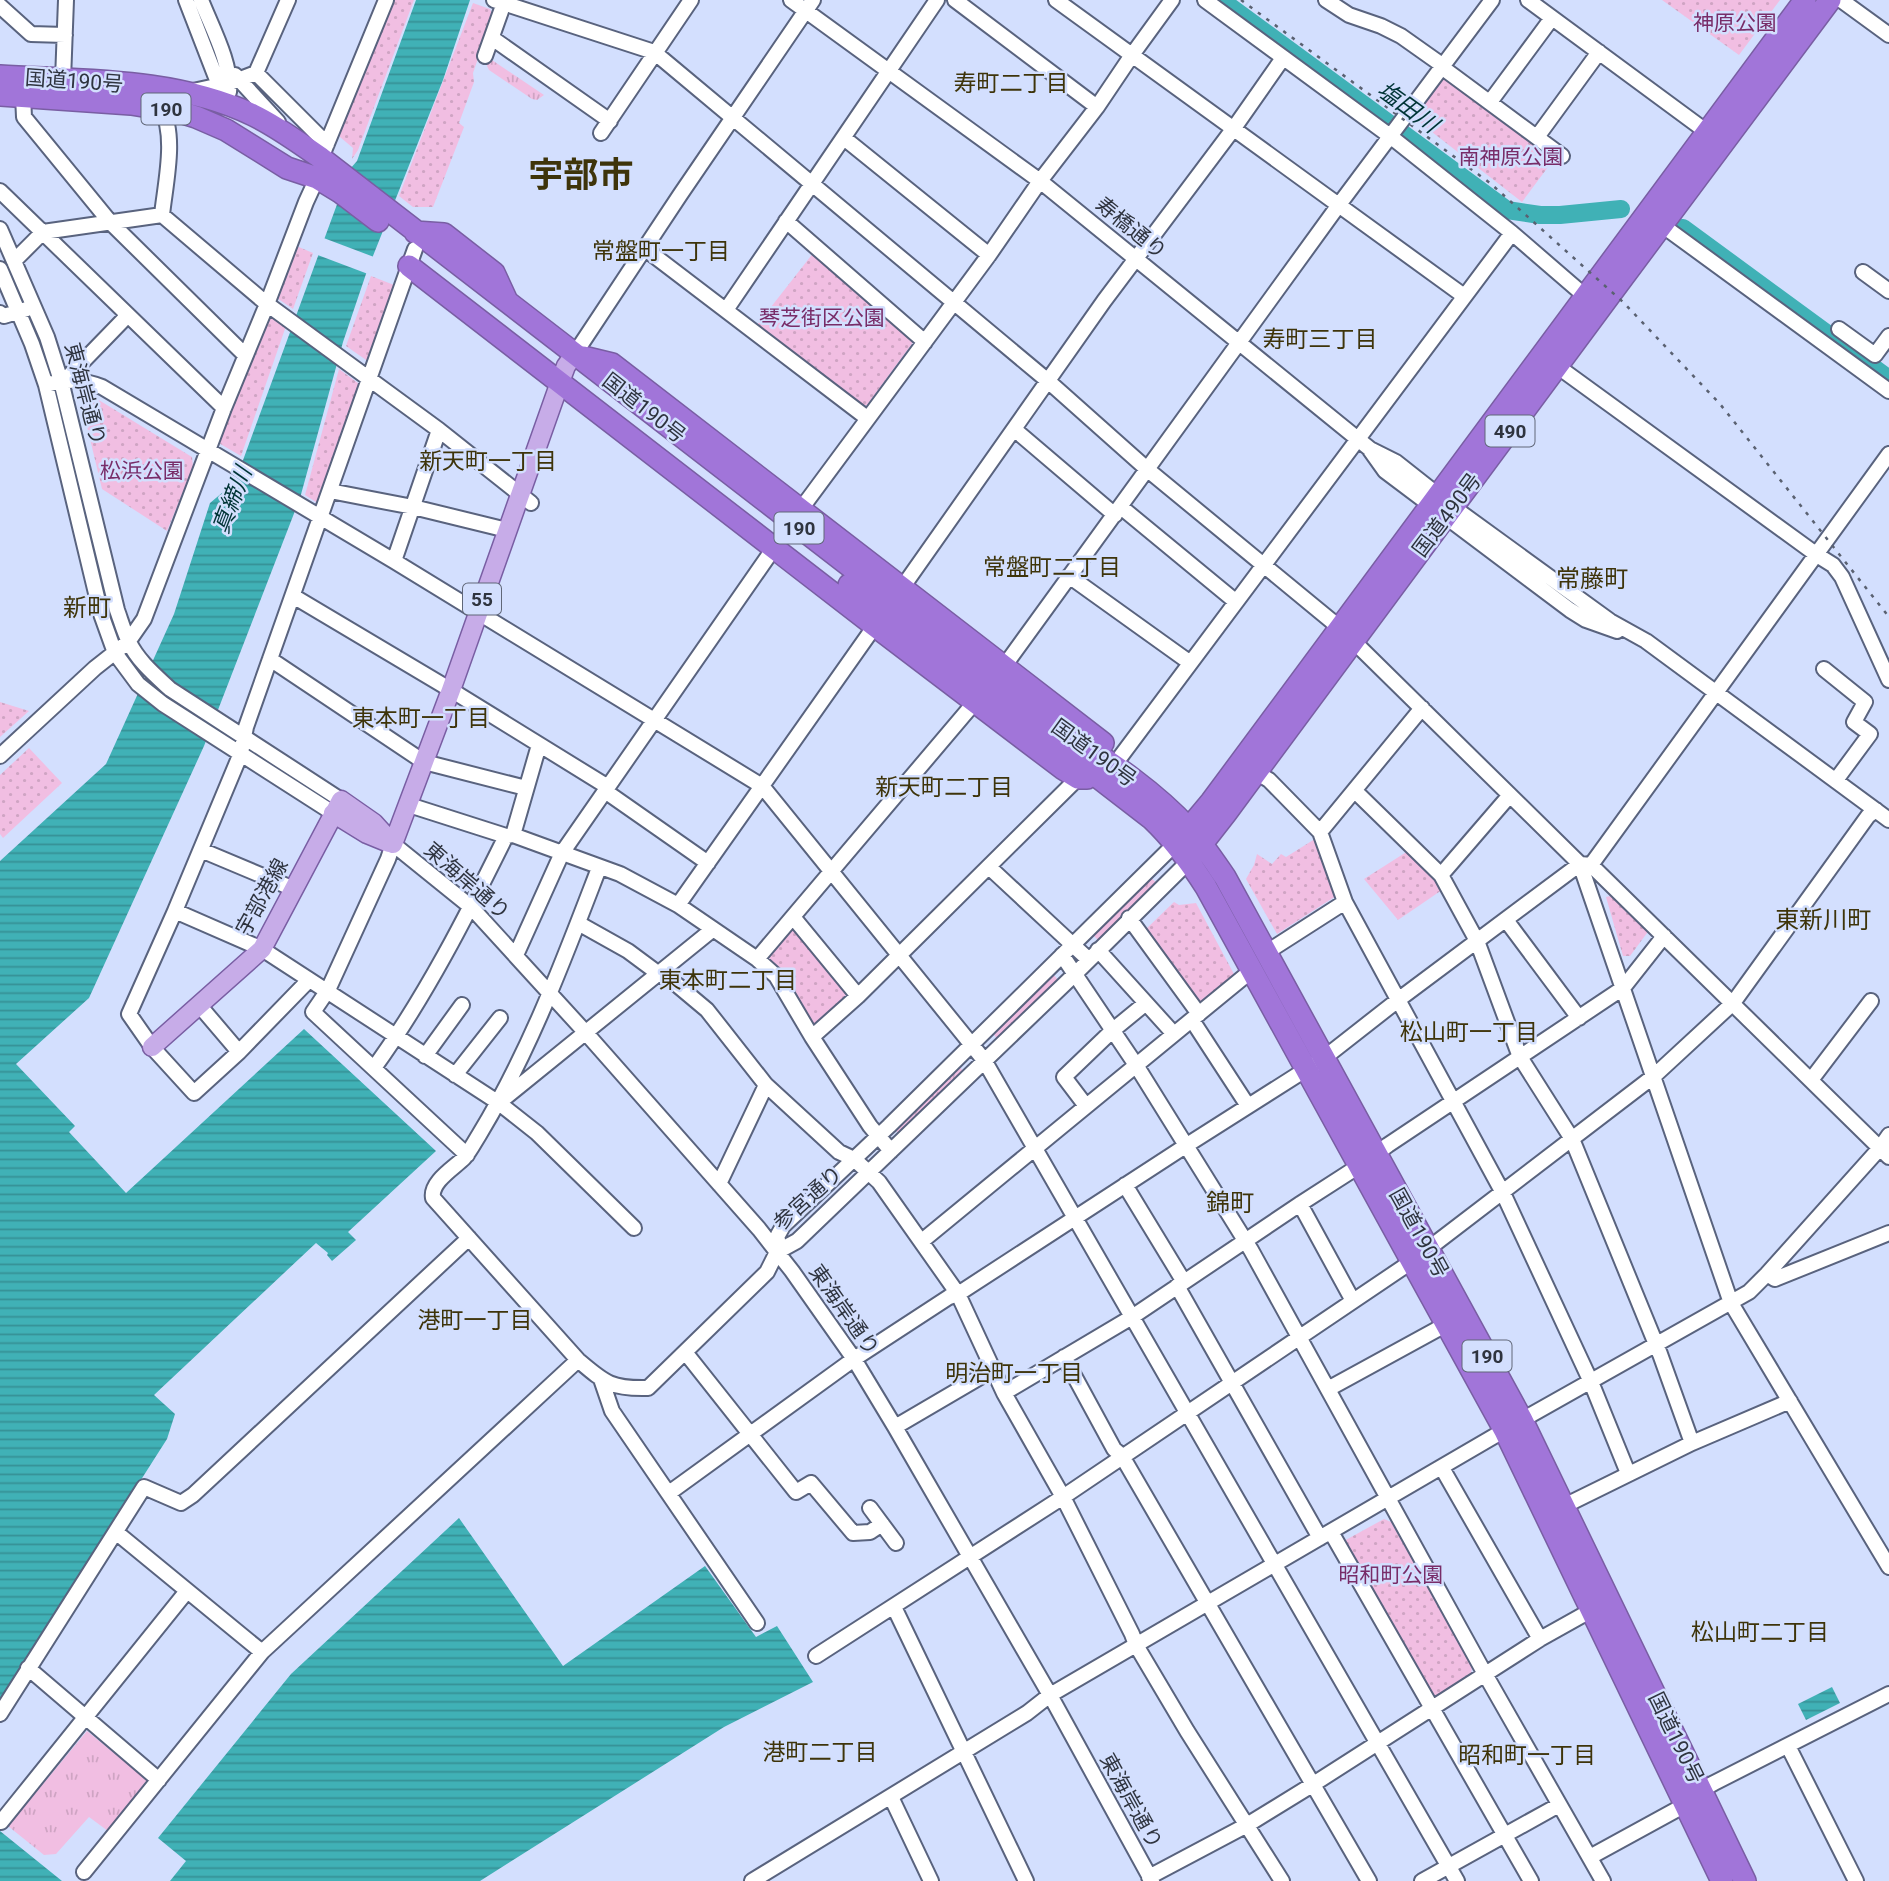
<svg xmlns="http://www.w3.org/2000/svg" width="1889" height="1881" font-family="Roboto,'Noto Sans JP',sans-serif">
<defs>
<pattern id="grass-tufts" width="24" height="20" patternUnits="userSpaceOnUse" patternTransform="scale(1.75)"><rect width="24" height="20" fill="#f1bee2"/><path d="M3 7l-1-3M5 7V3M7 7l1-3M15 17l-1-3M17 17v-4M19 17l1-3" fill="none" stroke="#cfa4c3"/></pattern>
<pattern id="park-dots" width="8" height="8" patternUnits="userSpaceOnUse" patternTransform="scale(1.75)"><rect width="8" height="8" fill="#f1bee2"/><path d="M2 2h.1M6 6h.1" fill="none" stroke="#cfa4c3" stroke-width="1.8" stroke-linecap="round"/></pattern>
<pattern id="water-rules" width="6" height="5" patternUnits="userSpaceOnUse" patternTransform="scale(1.75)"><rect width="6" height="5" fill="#40b1b6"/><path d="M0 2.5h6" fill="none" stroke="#369195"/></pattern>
</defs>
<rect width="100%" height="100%" fill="#d3dffe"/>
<path fill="url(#grass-tufts)" d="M 489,58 L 544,95 L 537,100 L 532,99 L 489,70 L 487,66 Z
M 1151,878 L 1158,884 L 1099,941 L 1092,934 Z
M 1052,973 L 1059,981 L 998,1040 L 992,1032 Z
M 958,1065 L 964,1072 L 899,1134 L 893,1127 Z
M 87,1731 L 147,1780 L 108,1831 L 89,1817 L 56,1854 L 44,1855 L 8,1826 Z"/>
<path fill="url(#park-dots)" d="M 391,0 L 414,0 L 358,150 L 352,159 L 353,148 L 340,137 L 338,132 Z
M 1662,0 L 1780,0 L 1739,55 Z
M 473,3 L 490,9 L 493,15 L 473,73 L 474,82 L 459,123 L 464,127 L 433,207 L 413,207 L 399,196 Z
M 1445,74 L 1557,155 L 1522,202 L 1414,118 Z
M 294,245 L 313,253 L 293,309 L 274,296 Z
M 814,252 L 914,341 L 867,405 L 863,406 L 757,325 Z
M 371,276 L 394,285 L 395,288 L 369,362 L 346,346 Z
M 269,314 L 286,326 L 241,456 L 217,442 Z
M 339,369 L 362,386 L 319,504 L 305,495 Z
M 84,391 L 192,457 L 193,467 L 167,531 L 102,489 L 80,397 Z
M 0,702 L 29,711 L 0,737 Z
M 29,748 L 62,783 L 3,838 L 0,834 L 0,775 Z
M 1318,837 L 1336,896 L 1277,934 L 1246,879 L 1254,865 L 1257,854 L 1272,864 L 1281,854 L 1286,857 Z
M 1408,851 L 1433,876 L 1442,890 L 1398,920 L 1364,879 Z
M 1615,895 L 1647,928 L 1647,933 L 1630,956 L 1623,956 L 1606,897 Z
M 1174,902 L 1179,905 L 1196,903 L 1235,976 L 1200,1003 L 1145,930 Z
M 793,926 L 849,992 L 818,1023 L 812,1023 L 779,967 L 770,963 L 769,957 Z
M 1384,1519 L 1391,1522 L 1472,1666 L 1471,1675 L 1435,1698 L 1430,1697 L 1342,1542 Z"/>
<path fill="url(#water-rules)" d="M 416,0 L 470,0 L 443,80 L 367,271 L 343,342 L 300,498 L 204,746 L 89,998 L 16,1064 L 75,1126 L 69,1132 L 126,1193 L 304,1029 L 436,1151 L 348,1232 L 356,1240 L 332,1261 L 327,1255 L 328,1253 L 316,1243 L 154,1395 L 175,1414 L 167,1439 L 0,1701 L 0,861 L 106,764 L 174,614 L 210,503 L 235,482 L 350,169 L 357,161 Z
M 459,1518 L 563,1666 L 705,1566 L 756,1637 L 777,1626 L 813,1682 L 724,1727 L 480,1881 L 170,1881 L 186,1861 L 158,1838 L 291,1674 Z
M 1832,1687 L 1840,1703 L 1806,1720 L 1798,1704 Z
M 0,1831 L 62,1881 L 0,1881 Z"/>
<path fill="#d3dffe" d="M 321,237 L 374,257 L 368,274 L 315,254 Z"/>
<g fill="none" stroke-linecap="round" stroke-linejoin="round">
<path stroke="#40b1b6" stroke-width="18" d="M 1221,0 L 1507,210 L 1540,215 L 1560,215 L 1621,209
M 1683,228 L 1889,379"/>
<g stroke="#59637e" stroke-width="18">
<path id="minor" d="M 186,0 L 222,93
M 201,0 C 211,26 232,64 229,92
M 494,0 L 654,52 L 1048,381 L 1148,470 L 1340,628 L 1580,864 L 1731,1303 L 1889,1567
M 791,0 L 1040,181 L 1370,449 L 1396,462 L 1453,507 L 1610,621 L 1646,641 L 1889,820
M 955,0 L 1097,107
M 1056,0 L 1464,296
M 1205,0 L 1390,136 L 1512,233 L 1585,296
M 1326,0 L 1349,15 L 1381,26 L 1401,36 L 1442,65 L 1447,71 L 1562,156
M 1528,0 L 1707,132
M 1841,0 L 1889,35
M 0,6 L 31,34 L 65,35
M 492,38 L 610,121
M 485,56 L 505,0
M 256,73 L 327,144
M 235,75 L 278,122
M 63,80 L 66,0
M 193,91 L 230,83 L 256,73 L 288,0
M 23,96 L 24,117 L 110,222 L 245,355
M 1490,102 L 1552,18
M 161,108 C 177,135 165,185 162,215
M 601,133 L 691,0
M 1537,137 L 1599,52
M 844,138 L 989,255
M 321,158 L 386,0
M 0,191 L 224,408
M 1655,220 L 1889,391
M 786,221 L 925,342
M 0,229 L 47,337 L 61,381 L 117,610 C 121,621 124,632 129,642 C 138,661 155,675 170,689 L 341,800
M 644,248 L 867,418
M 415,249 L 246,727 L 241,753 L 175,911 L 262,949 L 499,1103 L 537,1133 L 634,1228
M 14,261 L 43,232 L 162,215 L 267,304 L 439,430 L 531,503
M 0,269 L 32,344 L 46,385 L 101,614 L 115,653 L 138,684 L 163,704 L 333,813
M 1863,272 L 1889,291
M 726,310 L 937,0
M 0,313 L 4,316 L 27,309
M 1839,329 L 1875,355 L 1889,336
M 574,355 L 680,195 L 813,0
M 1557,366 L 1817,555 L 1833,565 L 1842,577 L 1889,680
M 65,380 L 128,315
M 46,385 C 67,379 81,379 102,387 L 394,561 L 762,786 L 984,1060 L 1457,1881
M 1014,429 L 1115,515
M 1370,450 L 1385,471 L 1570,610 L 1586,620 L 1617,631
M 330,491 L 413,507 L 507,530
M 1121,507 L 1235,601
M 394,561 L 439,430
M 1069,576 L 1189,662
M 897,595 L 1104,301 L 1234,128 L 1283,58
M 293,596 L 451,690 L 608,787
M 270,659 L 424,762 L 526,788
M 1824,669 L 1865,702 L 1854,722 L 1870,734 L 1836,780
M 1000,672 L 1338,206 L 1492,0
M 0,756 L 95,668 L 128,642 L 144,619 L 224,408 L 267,304 L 306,202 L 317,178
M 1121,756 L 1512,233
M 1256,772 L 1269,780 L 1320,832 L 1345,902 L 1503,1193 L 1591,1382 L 1628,1473
M 605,791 L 708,863
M 1355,791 L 1441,875 L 1477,941 L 1520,1057 L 1572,1139 L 1660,1354 L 1692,1443
M 409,805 L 506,836 L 513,835 L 620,874 L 678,905 L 757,959 L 776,976 L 812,1037 L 870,1126 L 891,1151
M 1320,832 L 1422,708
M 513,835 L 539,745
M 201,850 L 294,889
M 1591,865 L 1889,454
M 989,867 L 1088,959
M 599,868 C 564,959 530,1051 479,1135 C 474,1143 470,1151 464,1158 C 454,1168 430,1182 433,1198 L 578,1360 C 605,1383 611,1389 648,1388 L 767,1272 L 777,1252 L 778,1235 L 783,1226 L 889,1126 L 1176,843
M 1441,875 L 1510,795
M 678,905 L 879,620
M 175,911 L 129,1014 L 152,1047 L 194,1093 L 239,1052 L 309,980
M 793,917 L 858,996
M 1129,918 L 1199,1014
M 1506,920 L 1579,1018
M 578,923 L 628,951 L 659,974 L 670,979 L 707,1010 L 766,1085 L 839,1152 L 854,1159 L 879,1182 L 958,1294 L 1004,1393 L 1063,1497 L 1132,1634 L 1136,1645 L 1187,1731 L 1282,1881
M 1098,950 L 1174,1034
M 1267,952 L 1345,902
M 516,955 L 562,853 L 801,509 L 989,255 L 1040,181 L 1097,107 L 1132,55 L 1172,0
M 1062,955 L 1136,1065 L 1251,1250 L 1485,1674 L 1603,1881
M 757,959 L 980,696
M 199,1005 L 239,1052
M 1192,1020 L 1248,1106
M 812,1037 L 858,996 L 1078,778
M 425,1056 L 462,1005
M 374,1068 C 426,996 467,915 506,836
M 455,1075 L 500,1018
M 1811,1080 L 1871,1001
M 501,1101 L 712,930
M 1086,1106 L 1064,1077 L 1113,1030 L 1146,1003
M 467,1155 L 313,1012 L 328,990 L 388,859 L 393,844 L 471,907 L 586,1033 L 759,1229 L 792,1271 L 854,1359 L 895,1427 L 1050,1695 L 1152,1881
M 719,1184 L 766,1085
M 1125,1185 L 1184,1282
M 1300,1204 L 1353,1301
M 922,1241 L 1251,971
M 777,1252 L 797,1241 L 1075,974 L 1189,861
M 1767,1274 L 1775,1279 L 1889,1233
M 1177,1286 L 1320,1538
M 685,1352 L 796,1492 L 811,1483 L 853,1533 L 870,1532 L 882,1524
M 1064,1357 L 1114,1449 L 1122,1456 L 1369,1881
M 601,1379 L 612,1411 L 757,1623
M 1328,1389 L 1445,1325
M 1004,1393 L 1132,1317 L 1300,1204 L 1359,1166 L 1388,1145 L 1623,988 L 1664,936
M 895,1427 L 994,1369
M 1442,1468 L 1540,1639
M 669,1493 L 854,1359 L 949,1297 L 958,1294 L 1187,1145 L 1324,1058 L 1398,1000 L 1580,864 L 1591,865 L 1889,1157
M 1564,1506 L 1692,1443 L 1790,1401
M 870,1508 L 896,1543
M 1331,1532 L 1531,1881
M 117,1533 L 262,1652
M 894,1607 L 1026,1881
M 816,1656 L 1063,1497 L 1411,1262 L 1654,1076 L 1733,1003 L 1868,816 L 1876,810
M 28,1668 L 159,1780
M 0,1714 L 144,1487 L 181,1503 L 193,1495 L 469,1238
M 1788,1746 L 1856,1881
M 891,1797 L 931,1881
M 0,1820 L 1,1822 L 187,1591
M 1590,1857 L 1685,1805 L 1701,1790 L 1714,1783 L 1889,1694
M 84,1872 L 262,1652 L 578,1360
M 1149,1877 L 1247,1825 L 1312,1785 L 1540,1639 L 1599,1606
M 752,1881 L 1027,1713 L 1050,1695 L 1522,1420 L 1749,1292 L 1767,1274 L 1880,1148 L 1889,1135
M 1422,1881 L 1559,1805"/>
</g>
<g stroke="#795ea3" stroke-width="21">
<path id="major" d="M 333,813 L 367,834 L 389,843
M 393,844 L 451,690 L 560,382 L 566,366 L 574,355
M 152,1047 L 262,949 L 341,800 L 374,823 L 393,844"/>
</g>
<g stroke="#795ea3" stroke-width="24">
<path id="highway" d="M 0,76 C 84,81 176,78 253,115 C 278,127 299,143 321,158 L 1070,736 C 1112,763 1155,792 1189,829 C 1203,844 1214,861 1225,877 L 1522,1420 L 1745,1881
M 0,95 L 131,104 L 180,112 L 196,117 L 226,130 L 287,168 L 317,178 L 340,192 L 378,221
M 415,232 L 444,234 L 494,273 L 506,299
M 409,266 L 875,626 L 1062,768 L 1078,778 L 1087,778
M 583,357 L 612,364 L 1103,743
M 849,585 L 1152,819 C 1174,840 1190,862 1206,887 L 1505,1431 L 1722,1881
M 1180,839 L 1211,802 L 1805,0
M 1194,854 L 1226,813 L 1612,292 L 1830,0"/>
</g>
<use href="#minor" stroke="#fff" stroke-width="14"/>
<use href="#major" stroke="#c7ace8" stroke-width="18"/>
<use href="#highway" stroke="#a175d9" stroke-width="21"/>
<path stroke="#5a6171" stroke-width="2.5" stroke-dasharray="3.5 7" stroke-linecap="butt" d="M 1241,0 L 1490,183 L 1623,302 L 1720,404 L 1889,617"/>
</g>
<g text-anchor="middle" stroke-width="5" stroke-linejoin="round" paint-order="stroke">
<g fill="#d3dffe" stroke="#606778" stroke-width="2">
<rect x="141.5" y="93.5" width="49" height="31" rx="5"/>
<rect x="1485.5" y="415.5" width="49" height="31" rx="5"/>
<rect x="774.5" y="512.5" width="49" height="31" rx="5"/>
<rect x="463" y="583.5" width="38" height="31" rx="5"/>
<rect x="1462.5" y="1340.5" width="49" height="31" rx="5"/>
</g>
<g font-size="19" font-weight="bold" fill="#2f343f">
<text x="166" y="116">190</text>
<text x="1510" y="438">490</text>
<text x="799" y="535">190</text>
<text x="482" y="606">55</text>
<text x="1487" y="1363">190</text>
</g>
<g font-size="21" fill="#782c68" stroke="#d3dffe">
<text x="1735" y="30">神原公園</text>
<text x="1511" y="164">南神原公園</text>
<text x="822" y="325">琴芝街区公園</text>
<text x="142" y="478">松浜公園</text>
<text x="1391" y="1582">昭和町公園</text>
</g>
<g font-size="21" fill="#2f343f" stroke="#d3dffe">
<text transform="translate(74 81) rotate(4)" y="7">国道190号</text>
<text transform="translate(1131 228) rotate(39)" y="7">寿橋通り</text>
<text transform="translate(85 394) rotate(75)" y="7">東海岸通り</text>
<text transform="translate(644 408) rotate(38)" y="7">国道190号</text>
<text transform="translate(1447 515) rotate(-53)" y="7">国道490号</text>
<text transform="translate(1094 753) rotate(36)" y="7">国道190号</text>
<text transform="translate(467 881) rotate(41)" y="7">東海岸通り</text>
<text transform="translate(262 897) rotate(-61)" y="7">宇部港線</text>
<text transform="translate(808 1198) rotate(-42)" y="7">参宮通り</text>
<text transform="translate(1419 1233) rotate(61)" y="7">国道190号</text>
<text transform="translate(844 1310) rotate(55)" y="7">東海岸通り</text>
<text transform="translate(1676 1738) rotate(64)" y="7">国道190号</text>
<text transform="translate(1131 1801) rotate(61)" y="7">東海岸通り</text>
</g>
<g font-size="23" fill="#3e340a" stroke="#d3dffe">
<text x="1011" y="91">寿町二丁目</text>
<text x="661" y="259">常盤町一丁目</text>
<text x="1320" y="347">寿町三丁目</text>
<text x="488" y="469">新天町一丁目</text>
<text x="1052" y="575">常盤町二丁目</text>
<text x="421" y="726">東本町一丁目</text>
<text x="944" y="795">新天町二丁目</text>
<text x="728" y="988">東本町二丁目</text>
<text x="1469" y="1040">松山町一丁目</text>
<text x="475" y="1328">港町一丁目</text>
<text x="1014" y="1381">明治町一丁目</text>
<text x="1760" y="1640">松山町二丁目</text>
<text x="820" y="1760">港町二丁目</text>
<text x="1527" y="1763">昭和町一丁目</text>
</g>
<g font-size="23" font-style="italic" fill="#003436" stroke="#d3dffe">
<text transform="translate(1408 107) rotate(36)" y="8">塩田川</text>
<text transform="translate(232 500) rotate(-69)" y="8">真締川</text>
</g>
<g font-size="24" fill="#3e340a" stroke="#d3dffe">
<text x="1592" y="587">常藤町</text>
<text x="87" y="616">新町</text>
<text x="1823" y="928">東新川町</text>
<text x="1230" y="1211">錦町</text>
</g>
<g font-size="35" font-weight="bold" fill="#3e340a" stroke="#d3dffe">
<text x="581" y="187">宇部市</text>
</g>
</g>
</svg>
